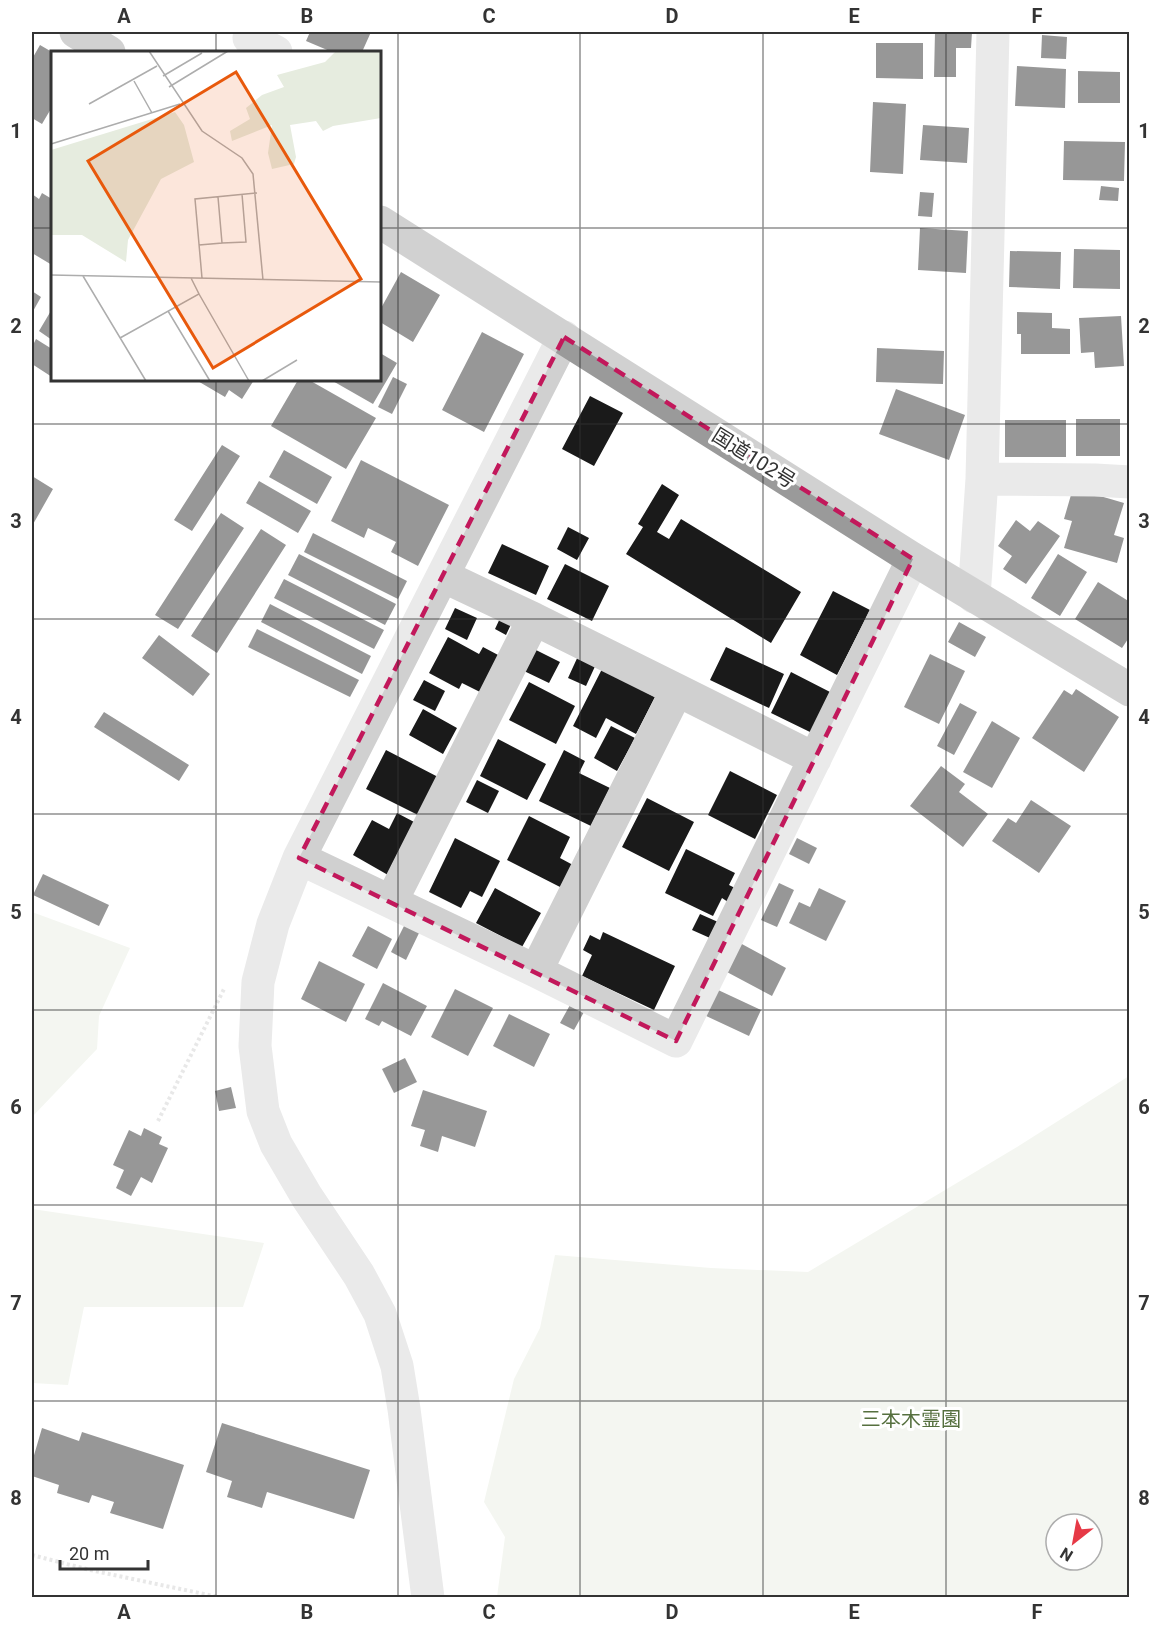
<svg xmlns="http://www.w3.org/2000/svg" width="1161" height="1629" font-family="Roboto,'Noto Sans JP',sans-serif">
<rect width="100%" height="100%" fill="#fff"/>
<path fill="#e6ecdf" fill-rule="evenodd" d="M 32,912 L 130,948 L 99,1016 L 97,1049 L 32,1117 Z
M 1129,1076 L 1129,1597 L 497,1597 L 505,1537 L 484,1502 L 514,1379 L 540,1328 L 555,1255 L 711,1268 L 808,1272 L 1017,1147 ZM 1056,1524 L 1092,1524 L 1092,1560 L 1056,1560 Z
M 32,1209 L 264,1243 L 243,1307 L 84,1307 L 68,1385 L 32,1383 Z"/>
<path fill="#1a1a1a" d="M 310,32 L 371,32 L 362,52 L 332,52 L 306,41 Z
M 935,32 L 972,32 L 971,48 L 956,48 L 956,77 L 934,77 Z
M 1042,35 L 1067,37 L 1066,59 L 1041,58 Z
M 876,43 L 923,43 L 923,79 L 876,78 Z
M 40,45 L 52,52 L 52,107 L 42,124 L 32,118 L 32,59 Z
M 1017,66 L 1066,69 L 1065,108 L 1015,106 Z
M 1078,71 L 1120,72 L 1120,103 L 1078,103 Z
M 873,102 L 906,104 L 903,174 L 870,172 Z
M 923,125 L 969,128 L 967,163 L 920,160 Z
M 1064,141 L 1125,142 L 1124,181 L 1063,180 Z
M 1101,186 L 1119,188 L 1118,201 L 1099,200 Z
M 920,192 L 934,193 L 932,217 L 918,216 Z
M 42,193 L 52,199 L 52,265 L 32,253 L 32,194 L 39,199 Z
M 920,228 L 968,231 L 966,273 L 918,270 Z
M 1074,249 L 1120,250 L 1120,289 L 1073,288 Z
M 1010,251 L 1061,252 L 1060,289 L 1009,287 Z
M 401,272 L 440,295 L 413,342 L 380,322 L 380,310 Z
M 32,291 L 41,297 L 32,313 Z
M 52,309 L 52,340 L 39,331 Z
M 1017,312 L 1052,313 L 1052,328 L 1070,329 L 1070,354 L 1021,354 L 1021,334 L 1017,334 Z
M 1121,316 L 1124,366 L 1095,368 L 1094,352 L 1081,353 L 1079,318 Z
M 482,332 L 524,354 L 484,432 L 442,410 Z
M 36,339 L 52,349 L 52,377 L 32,364 L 32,347 Z
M 877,348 L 944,351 L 943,384 L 876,382 Z
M 380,353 L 397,363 L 373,404 L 331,380 L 380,380 Z
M 393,377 L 407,384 L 392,414 L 378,407 Z
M 196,380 L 254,380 L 242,399 L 229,390 L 225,397 Z
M 298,380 L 309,380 L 376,418 L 346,469 L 271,426 Z
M 896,389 L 965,415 L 949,460 L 879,434 Z
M 590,396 L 623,413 L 594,466 L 562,449 Z
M 1076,419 L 1120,419 L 1120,456 L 1076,456 Z
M 1005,420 L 1066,420 L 1066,457 L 1005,457 Z
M 222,445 L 240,456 L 192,531 L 174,520 Z
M 284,450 L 332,477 L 317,504 L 269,477 Z
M 361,460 L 449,505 L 418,566 L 391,552 L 396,542 L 368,528 L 364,538 L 331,521 Z
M 32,476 L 53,489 L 32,526 Z
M 259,481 L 311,511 L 298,533 L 246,503 Z
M 662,484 L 679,495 L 657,532 L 669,539 L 681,519 L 801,592 L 771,643 L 626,554 L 643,527 L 638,524 Z
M 1073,488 L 1124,503 L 1114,535 L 1124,538 L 1117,563 L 1064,548 L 1072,521 L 1064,519 Z
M 221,513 L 244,528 L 178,629 L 155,615 Z
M 1016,520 L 1030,531 L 1038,521 L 1060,536 L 1026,584 L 1003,569 L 1012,556 L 998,546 Z
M 568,527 L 589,538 L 577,560 L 557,549 Z
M 261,529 L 286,545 L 217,653 L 191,636 Z
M 313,533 L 407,581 L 398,599 L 304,552 Z
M 502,544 L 549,566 L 536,595 L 488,573 Z
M 299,554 L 396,604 L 385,625 L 288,575 Z
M 1058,554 L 1087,572 L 1060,616 L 1031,598 Z
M 565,564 L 609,586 L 592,621 L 547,599 Z
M 284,579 L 384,630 L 374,649 L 274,598 Z
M 1098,582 L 1130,602 L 1130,636 L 1122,648 L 1075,619 Z
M 833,591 L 870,610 L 837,675 L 800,655 Z
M 270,604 L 371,656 L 362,674 L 261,622 Z
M 455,608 L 477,618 L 467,640 L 445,629 Z
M 502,614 L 513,620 L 506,635 L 495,629 Z
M 959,622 L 986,637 L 975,657 L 948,642 Z
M 257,629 L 359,680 L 350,697 L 248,647 Z
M 159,635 L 210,674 L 193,696 L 142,658 Z
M 448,637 L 479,654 L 483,647 L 500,656 L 480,692 L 462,683 L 459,689 L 429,673 Z
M 726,647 L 784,674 L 769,708 L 710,680 Z
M 534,649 L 560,662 L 549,683 L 524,671 Z
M 579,654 L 597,662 L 586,686 L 568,678 Z
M 930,654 L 965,671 L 939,724 L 904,707 Z
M 602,669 L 655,697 L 636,734 L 606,718 L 596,738 L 573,726 Z
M 791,672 L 832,693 L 812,733 L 771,713 Z
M 424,680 L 445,691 L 435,711 L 413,700 Z
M 529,682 L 575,706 L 556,744 L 509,720 Z
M 1076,689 L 1119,717 L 1084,772 L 1032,738 L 1064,690 L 1072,695 Z
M 960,703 L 977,712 L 954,755 L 937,746 Z
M 423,709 L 457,728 L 443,754 L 409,735 Z
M 104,712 L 189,765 L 179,781 L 94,727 Z
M 992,721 L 1020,738 L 992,788 L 963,772 Z
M 611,726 L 635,738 L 617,771 L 594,758 Z
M 498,739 L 546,764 L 527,800 L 480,776 Z
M 386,750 L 440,778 L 420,816 L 366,789 Z
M 564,750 L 585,761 L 579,773 L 610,788 L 591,826 L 539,801 Z
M 941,766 L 965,784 L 959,792 L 988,814 L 963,847 L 910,806 Z
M 730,771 L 777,795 L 755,839 L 708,815 Z
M 477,780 L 499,791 L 488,813 L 466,802 Z
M 647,798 L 694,822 L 669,871 L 622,847 Z
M 1031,800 L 1071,826 L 1039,873 L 992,841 L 1008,818 L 1016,823 Z
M 397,813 L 416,823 L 388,875 L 353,855 L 372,820 L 389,829 Z
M 529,816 L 570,837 L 560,858 L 573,865 L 562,888 L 507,860 Z
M 455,838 L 500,861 L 482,897 L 470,891 L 461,908 L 429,892 Z
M 797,838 L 817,848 L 809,864 L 789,854 Z
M 686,849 L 735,873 L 729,885 L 735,888 L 728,902 L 722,898 L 713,916 L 665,893 Z
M 43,874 L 109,905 L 99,926 L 33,895 Z
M 779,883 L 794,890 L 777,927 L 761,920 Z
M 495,888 L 541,913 L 522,947 L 476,923 Z
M 819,888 L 846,901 L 826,941 L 789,923 L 799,902 L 810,907 Z
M 700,914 L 718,922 L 710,938 L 692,930 Z
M 405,924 L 420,931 L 406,960 L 391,952 Z
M 368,926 L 392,939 L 377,969 L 352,956 Z
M 603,932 L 675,966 L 654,1010 L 582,976 L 592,955 L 583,950 L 590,935 L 600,940 Z
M 740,943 L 786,968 L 772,996 L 725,971 Z
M 319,961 L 365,984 L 346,1022 L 301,999 Z
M 383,983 L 427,1006 L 411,1036 L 382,1021 L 379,1026 L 365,1019 Z
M 455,989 L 493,1008 L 468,1056 L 431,1037 Z
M 716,989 L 761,1010 L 749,1036 L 704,1015 Z
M 570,1005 L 584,1012 L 574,1030 L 560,1023 Z
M 509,1014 L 550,1034 L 534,1067 L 493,1046 Z
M 405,1058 L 417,1082 L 394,1093 L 382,1069 Z
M 231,1087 L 236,1108 L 219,1111 L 215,1091 Z
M 423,1090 L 487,1111 L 475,1147 L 442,1136 L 438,1152 L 420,1146 L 425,1130 L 411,1126 Z
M 144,1128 L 162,1137 L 159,1144 L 168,1148 L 152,1183 L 141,1177 L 131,1196 L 116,1188 L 124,1170 L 113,1165 L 129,1130 L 141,1136 Z
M 222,1423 L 370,1470 L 354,1519 L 267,1492 L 262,1508 L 227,1497 L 232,1481 L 206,1472 Z
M 42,1428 L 79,1441 L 82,1432 L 184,1465 L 163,1529 L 110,1513 L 114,1502 L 92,1495 L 89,1503 L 57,1493 L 59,1485 L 32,1476 L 32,1462 Z"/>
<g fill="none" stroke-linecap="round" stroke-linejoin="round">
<path stroke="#cdcdcd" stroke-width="4" stroke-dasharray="3 3" stroke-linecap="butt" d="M 158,1121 L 225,987
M 32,1555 L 90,1570 L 223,1598"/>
<path stroke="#d0d0d0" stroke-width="33" d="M 250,32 L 249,38 L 276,52
M 982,479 L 993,32
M 443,576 L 534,619
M 974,597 L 982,479 L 1095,480 L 1130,482
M 299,858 L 536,971 L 676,1041 L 913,559
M 391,902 L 534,619 L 677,690
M 536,971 L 677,690 L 815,759
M 428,1598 L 404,1409 L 397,1366 L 380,1314 L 359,1275 L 307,1197 L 276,1144 L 263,1111 L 255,1046 L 258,982 L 273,924 L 299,858 L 564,337"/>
<path stroke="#9a9a9a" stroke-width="33" d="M 76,32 L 109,52
M 380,222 L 913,559 L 1130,690"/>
</g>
<path d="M0 0H1161V1629H0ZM 564,337 L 913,559 L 676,1041 L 299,858 Z" fill="#fff" fill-opacity=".55" fill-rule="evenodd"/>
<path fill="none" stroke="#c2185b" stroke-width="4.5" stroke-dasharray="12 8" stroke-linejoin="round" d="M 564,337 L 913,559 L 676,1041 L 299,858 Z"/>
<path fill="none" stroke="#333" stroke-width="1.5" stroke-opacity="0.55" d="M 216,32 L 216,52M 398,32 L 398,1598M 580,32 L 580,1598M 763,32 L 763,1598M 946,32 L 946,1598M 32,228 L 52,228M 380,228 L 1130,228M 216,380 L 216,1598M 32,424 L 1130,424M 32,619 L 1130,619M 32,814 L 1130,814M 32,1010 L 1130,1010M 32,1205 L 1130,1205M 32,1401 L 1130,1401"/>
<g text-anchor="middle" stroke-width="6" stroke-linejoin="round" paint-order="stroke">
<g font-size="20" fill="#333" stroke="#fff">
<text transform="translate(754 458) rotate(32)" y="7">国道102号</text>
</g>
<g font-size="20" fill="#56703f" stroke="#fff">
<text x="911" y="1426">三本木霊園</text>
</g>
</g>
<g transform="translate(51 51)">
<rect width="330" height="330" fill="#fff"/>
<path d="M 285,0 L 330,0 L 330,67 L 282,75 L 272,80 L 265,70 L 239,74 L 245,106 L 243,113 L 221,118 L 217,102 L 221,74 L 181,90 L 179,80 L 199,68 L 195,57 L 211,44 L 233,36 L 226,24 L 274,11 ZM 124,61 L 133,74 L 143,111 L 110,128 L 77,189 L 75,211 L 31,184 L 0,184 L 0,99 Z" fill="#e6ecdf"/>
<path fill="none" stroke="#adadad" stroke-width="1.5" d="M 98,0 L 151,80 L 191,107 L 202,123 L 212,229M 112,25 L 151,2M 83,30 L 101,62M 118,36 L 177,0M 38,53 L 106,15M 0,93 L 129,53M 171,192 L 195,191 L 191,143M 148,194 L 171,192 L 167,146M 0,224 L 330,231M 32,225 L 95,330M 151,227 L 144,148 L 206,142M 148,243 L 198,330M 117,260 L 159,330M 69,287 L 148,243 L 140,227M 211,330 L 246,309"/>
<path fill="#e8590c" fill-opacity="0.15" stroke="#e8590c" stroke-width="3" d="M 185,21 L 310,228 L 162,317 L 37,110 Z"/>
<rect width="330" height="330" fill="none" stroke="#333" stroke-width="3"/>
</g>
<rect width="1161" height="1629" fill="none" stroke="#ffffff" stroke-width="66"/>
<g transform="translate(1074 1542) rotate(211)"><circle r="28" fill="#ffffff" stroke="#adadad" stroke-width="1.5"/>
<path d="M0-4.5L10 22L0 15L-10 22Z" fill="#e63946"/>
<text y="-9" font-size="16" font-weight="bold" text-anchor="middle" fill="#333333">N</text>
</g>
<path d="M60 1560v9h88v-9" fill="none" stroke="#333333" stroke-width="3"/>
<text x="69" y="1560" font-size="18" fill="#333333" stroke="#ffffff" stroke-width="4.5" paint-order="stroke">20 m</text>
<rect x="33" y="33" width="1095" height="1563" fill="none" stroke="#333" stroke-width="2"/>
<g font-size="20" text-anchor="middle" font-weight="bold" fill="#333">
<text x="124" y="23">A</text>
<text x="307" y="23">B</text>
<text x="489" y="23">C</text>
<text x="672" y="23">D</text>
<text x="854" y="23">E</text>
<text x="1037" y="23">F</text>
<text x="16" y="138">1</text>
<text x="1144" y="138">1</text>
<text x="16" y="333">2</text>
<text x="1144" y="333">2</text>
<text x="16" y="528">3</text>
<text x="1144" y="528">3</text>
<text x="16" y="724">4</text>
<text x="1144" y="724">4</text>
<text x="16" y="919">5</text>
<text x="1144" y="919">5</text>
<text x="16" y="1114">6</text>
<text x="1144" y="1114">6</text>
<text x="16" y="1310">7</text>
<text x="1144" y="1310">7</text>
<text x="16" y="1505">8</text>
<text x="1144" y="1505">8</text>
<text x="124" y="1619">A</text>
<text x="307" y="1619">B</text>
<text x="489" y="1619">C</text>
<text x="672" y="1619">D</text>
<text x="854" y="1619">E</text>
<text x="1037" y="1619">F</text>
</g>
</svg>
